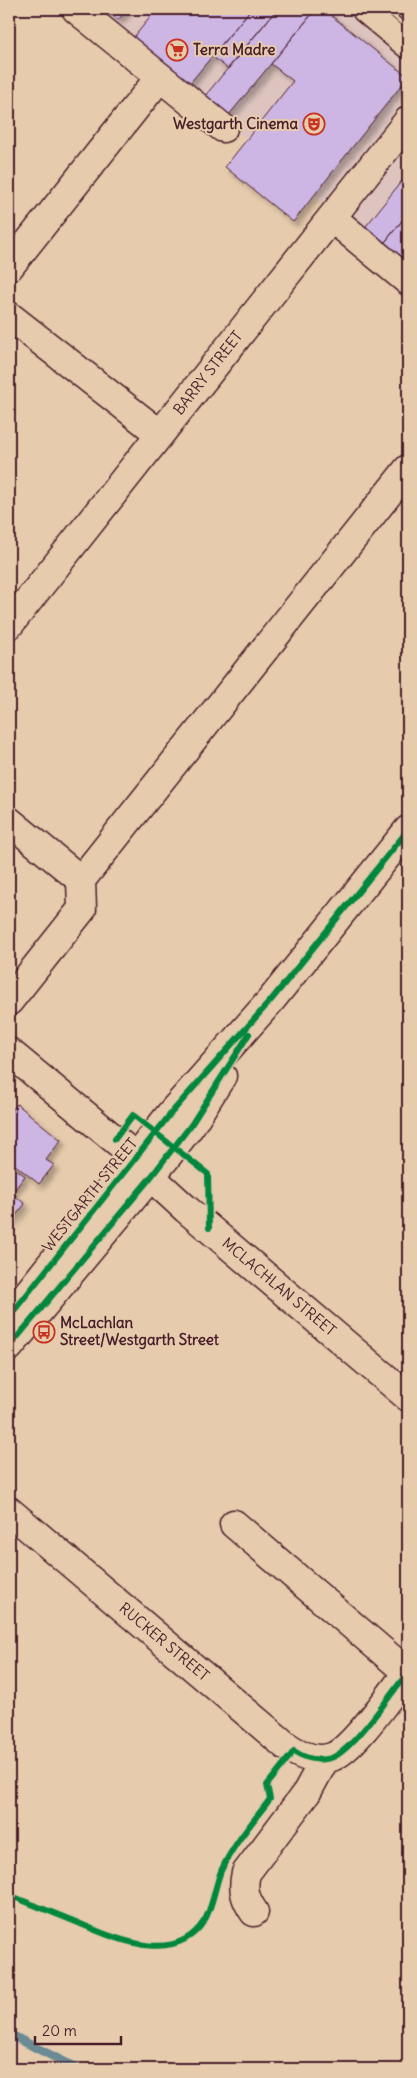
<svg xmlns="http://www.w3.org/2000/svg" width="417" height="2078" font-family="Delius,sans-serif">
<defs>
<filter id="shadow"><feDropShadow dx="4.5" dy="4.5" stdDeviation="2.5" flood-color="#0004"/></filter>
</defs>
<rect width="100%" height="100%" fill="#e6cbad"/>
<filter id="ink" filterUnits="userSpaceOnUse"><feTurbulence type="fractalNoise" baseFrequency=".02" numOctaves="2"/><feDisplacementMap in="SourceGraphic" scale="10" xChannelSelector="R" yChannelSelector="G"/><feConvolveMatrix kernelMatrix="1 2 1 2 8 2 1 2 1" color-interpolation-filters="sRGB"/></filter>
<g filter="url(#ink)">
<path fill="#dec4be" d="M 87,9 L 408,9 L 408,272 L 200,102 Z"/>
<g fill="none" stroke-linecap="round" stroke-linejoin="round">
<path stroke="#6a8a94" stroke-width="9" d="M 9,2034 L 78,2069"/>
</g>
<path fill="#cdb5e4" stroke="#4a1f2b" filter="url(#shadow)" d="M 105,9 L 128,9 L 118,20 Z
M 157,9 L 251,9 L 185,89 L 129,43 Z
M 251,9 L 277,9 L 228,69 L 212,56 Z
M 277,9 L 316,9 L 224,121 L 200,102 Z
M 316,9 L 323,9 L 408,77 L 293,222 L 225,167 L 293,81 L 271,64 Z
M 408,173 L 408,213 L 382,246 L 363,230 Z
M 408,213 L 408,258 L 405,263 L 382,246 Z
M 17,1104 L 61,1140 L 46,1160 L 54,1165 L 39,1184 L 9,1160 L 9,1114 Z
M 9,1163 L 25,1176 L 12,1193 L 25,1204 L 9,1224 Z"/>
<g fill="none" stroke-linecap="round" stroke-linejoin="round">
<g stroke="#4a1f2b" stroke-width="31">
<path id="minor" d="M 76,9 L 223,128
M 332,218 L 408,281
M 9,267 L 160,77
M 9,316 L 160,434
M 9,625 L 408,121
M 9,821 L 81,880
M 9,1001 L 82,909 L 81,880 L 408,469
M 9,1052 L 136,1157
M 151,1177 L 186,1209 L 408,1397
M 9,1511 L 285,1745 C 299,1755 315,1763 332,1757 C 354,1749 392,1692 408,1672
M 234,1524 L 408,1673
M 254,1912 C 245,1899 242,1889 246,1873 L 307,1792 L 325,1759"/>
</g>
<g stroke="#4a1f2b" stroke-width="31">
<path id="major" d="M 366,9 L 408,44
M 9,1317 L 172,1112 L 272,999 L 408,830
M 9,1347 L 165,1159 L 191,1125 L 222,1076"/>
</g>
<use href="#minor" stroke="#e6cbad" stroke-width="28"/>
<use href="#major" stroke="#e6cbad" stroke-width="28"/>
<path stroke="#4a1f2b" stroke-width="1" d="M 382,9 L 408,31
M 402,9 L 408,14"/>
<g stroke="#e6cbad" stroke-width="9">
<path id="cycleway" d="M 115,1139 L 133,1115 L 208,1174 L 209,1228
M 9,1317 L 172,1112 L 272,999 L 408,830
M 9,1347 L 151,1177 L 191,1125 L 249,1034
M 9,1895 C 31,1904 54,1913 76,1922 C 114,1938 175,1967 204,1921 C 212,1910 215,1886 221,1871 C 233,1844 253,1822 270,1799 L 267,1785 L 294,1751 C 304,1758 318,1762 331,1758 C 353,1751 392,1692 408,1672"/>
</g>
<use href="#cycleway" stroke="#00873e" stroke-width="6"/>
</g>
</g>
<defs>
<g id="supermarket-ring" transform="scale(1.125)"><circle r="9.5" fill="#e6cbad" stroke="#c8321e" stroke-width="1.5"/><path d="M-6-5.5h2.5l.6 2H6L4.5 2H-2.5L-4.4-4H-6ZM-1.5 3.2a1.3 1.3 0 1 0 .1 0ZM3 3.2a1.3 1.3 0 1 0 .1 0Z" fill="#c8321e"/></g>
<g id="theatre-ring" transform="scale(1.125)"><circle r="9.5" fill="#e6cbad" stroke="#c8321e" stroke-width="1.5"/><path d="M-5-5.5Q0-4 5-5.5V0Q5 5 0 6Q-5 5-5 0ZM-3.3-2.5H-1v1.5H-3.3ZM1-2.5H3.3v1.5H1ZM-2.8 1Q0 5.5 2.8 1Z" fill="#c8321e"/></g>
<g id="bus-ring" transform="scale(1.125)"><circle r="9.5" fill="#e6cbad" stroke="#c8321e" stroke-width="1.5"/><path d="M-5-6H5V4H4V6H2V4H-2V6H-4V4H-5ZM-3.5-4V0h7V-4ZM-3.5 1.2v1.5H-2V1.2ZM2 1.2v1.5H3.5V1.2Z" fill="#c8321e"/></g>
</defs>
<g fill-rule="evenodd">
<use href="#supermarket-ring" x="177" y="50"/>
<use href="#theatre-ring" x="314" y="124"/>
<use href="#bus-ring" x="44" y="1332"/>
</g>
<g text-anchor="middle" stroke-width="4" stroke-linejoin="round" paint-order="stroke">
<g font-size="15" font-weight="bold" fill="#4a1f2b" stroke="#e6cbad" text-anchor="start">
<text x="193" y="55">Terra Madre</text>
<text x="298" y="129" text-anchor="end">Westgarth Cinema</text>
<text x="60" y="1328">McLachlan<tspan x="60" dy="17">Street/Westgarth Street</tspan></text>
</g>
<g font-size="15" fill="#4a1f2b" stroke="#e6cbad">
<text transform="translate(208 373) rotate(-52)" y="5">BARRY STREET</text>
<text transform="translate(90 1195) rotate(-51)" y="5">WESTGARTH STREET</text>
<text transform="translate(279 1287) rotate(40)" y="5">MCLACHLAN STREET</text>
<text transform="translate(164 1642) rotate(40)" y="5">RUCKER STREET</text>
</g>
</g>
<rect width="417" height="2078" fill="none" stroke="#e6cbad" stroke-width="30"/>
<rect x="15" y="15" width="387" height="2048" fill="none" stroke="#4a1f2b" stroke-width="2" filter="url(#ink)"/>
<path d="M35 2036v8h86v-8" fill="none" stroke="#4a1f2b" stroke-width="2.5"/>
<text x="42" y="2036" font-size="15" fill="#4a1f2b" stroke="#e6cbad" stroke-width="4" paint-order="stroke">20 m</text>
</svg>
